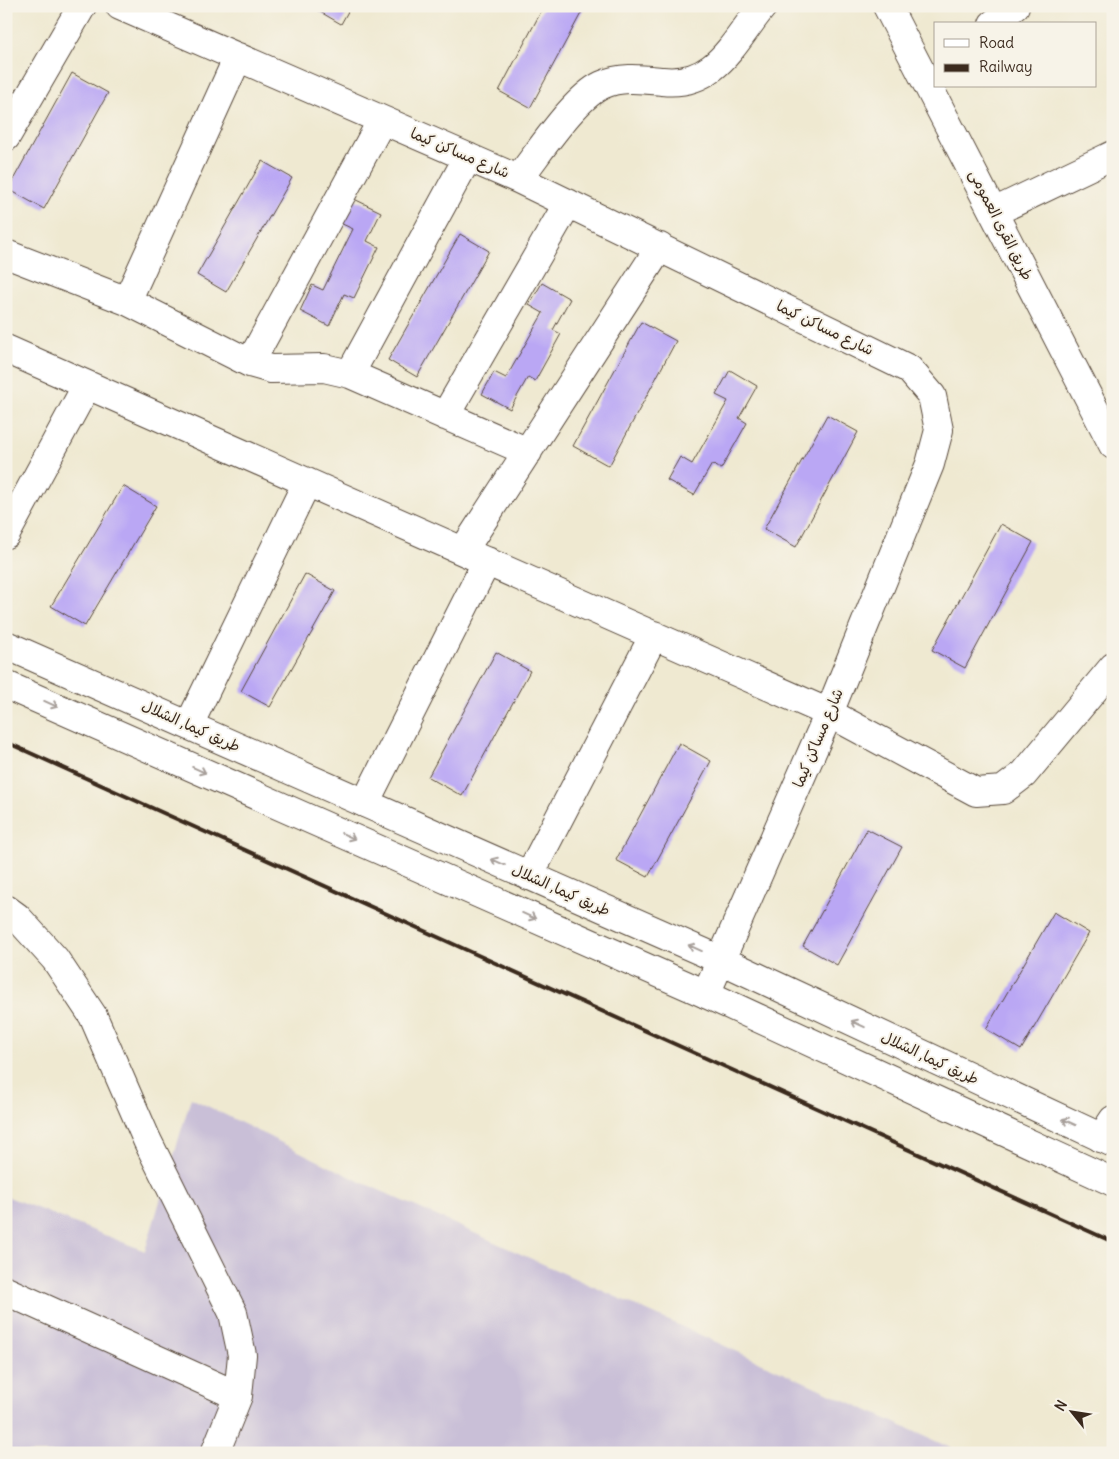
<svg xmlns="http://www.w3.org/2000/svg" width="1119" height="1459" font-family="Delius,'Playpen Sans Arabic',sans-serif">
<rect width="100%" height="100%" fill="#f7f3e8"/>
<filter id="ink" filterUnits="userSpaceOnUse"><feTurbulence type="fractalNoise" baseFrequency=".02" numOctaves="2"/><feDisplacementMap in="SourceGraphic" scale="10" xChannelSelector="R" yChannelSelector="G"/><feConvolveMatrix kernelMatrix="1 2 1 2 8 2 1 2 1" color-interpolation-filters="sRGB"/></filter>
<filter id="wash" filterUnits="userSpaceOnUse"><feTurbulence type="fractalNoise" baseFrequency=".0096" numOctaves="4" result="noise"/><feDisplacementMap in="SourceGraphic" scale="20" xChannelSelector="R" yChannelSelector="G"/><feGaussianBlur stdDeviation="1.12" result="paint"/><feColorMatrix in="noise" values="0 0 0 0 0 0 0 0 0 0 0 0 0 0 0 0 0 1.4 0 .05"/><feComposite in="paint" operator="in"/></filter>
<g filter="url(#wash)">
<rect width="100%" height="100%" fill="#efe9d1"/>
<path fill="#c9bfd7" d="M 191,1098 L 359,1181 L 962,1453 L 6,1453 L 6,1196 L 145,1251 Z"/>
<g id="blocks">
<path fill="#baa7f4" d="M 310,6 L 351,6 L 341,24 Z
M 544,6 L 585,6 L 530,108 L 499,91 Z
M 72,73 L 108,93 L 44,209 L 8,189 Z
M 262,161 L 292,178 L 226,292 L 197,275 Z
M 350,197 L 381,212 L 367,241 L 379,247 L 354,298 L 344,294 L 329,326 L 300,311 L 312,285 L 323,290 L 353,229 L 338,222 Z
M 460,234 L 489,251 L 417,377 L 388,360 Z
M 542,283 L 570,299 L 553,330 L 561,334 L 535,381 L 528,377 L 510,409 L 482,394 L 494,372 L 506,378 L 543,313 L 529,305 Z
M 641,322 L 676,341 L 609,466 L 573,446 Z
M 730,370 L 757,386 L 739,418 L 747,423 L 721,469 L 712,464 L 694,495 L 667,480 L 680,457 L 692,464 L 728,401 L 716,395 Z
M 827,415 L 858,432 L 796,547 L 764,529 Z
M 123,486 L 156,506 L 85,626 L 51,606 Z
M 1001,524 L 1033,542 L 965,668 L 932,650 Z
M 305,574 L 335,591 L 270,707 L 241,691 Z
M 496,652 L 530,671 L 462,796 L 428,777 Z
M 679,743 L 711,761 L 648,877 L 616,860 Z
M 867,829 L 902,847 L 837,965 L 803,946 Z
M 1054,912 L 1089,933 L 1021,1050 L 986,1029 Z"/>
</g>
</g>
<g filter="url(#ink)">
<use href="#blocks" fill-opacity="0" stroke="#564739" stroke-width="1"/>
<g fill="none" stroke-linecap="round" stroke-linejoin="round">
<g stroke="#564739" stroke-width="30">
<path id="minor" d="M 120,6 L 518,179 L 909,369 L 932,396 L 939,430 L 930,464 L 829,713 L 706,994
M 887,6 L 1113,445
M 993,24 L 1015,6
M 6,137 L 82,6
M 518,179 C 539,153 573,99 602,85 C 620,76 642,79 662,81 C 716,87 733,42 763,6
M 994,212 L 1113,155
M 6,254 L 127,301 L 250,363 L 271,369 L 324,368 L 350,374 L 528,452
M 127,301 L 238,57
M 6,349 L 829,713 L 976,792 L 1003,790 L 1024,774 L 1113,667
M 250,363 L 382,120
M 350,374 L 468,157
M 445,416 L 568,203
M 6,534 L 87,385
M 463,551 L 660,247
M 189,725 L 307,482
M 365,803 L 487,561
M 529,876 L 654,635
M 6,909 L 17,917 L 55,959 L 93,1016 L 147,1140 L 233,1313 L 242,1355 L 238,1396 L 215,1453
M 1101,1138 L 1113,1120
M 6,1291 L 238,1396"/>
</g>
<g stroke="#564739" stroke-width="30">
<path id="highway" d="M 6,645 L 721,960 L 1113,1143
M 6,685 L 706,994 L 1113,1182"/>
</g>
<use href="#minor" stroke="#fff" stroke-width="28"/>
<use href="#highway" stroke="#fff" stroke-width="28"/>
<path stroke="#3b2a1e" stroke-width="4" d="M 6,742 L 1113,1242"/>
</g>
<defs><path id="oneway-shaft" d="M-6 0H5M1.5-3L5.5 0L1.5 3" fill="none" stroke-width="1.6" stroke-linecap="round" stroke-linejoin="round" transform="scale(1.25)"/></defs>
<g stroke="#a79f9a">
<use href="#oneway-shaft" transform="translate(51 704) rotate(24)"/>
<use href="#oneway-shaft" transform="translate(199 770) rotate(24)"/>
<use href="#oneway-shaft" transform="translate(348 836) rotate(24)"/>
<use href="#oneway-shaft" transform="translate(498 862) rotate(-156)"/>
<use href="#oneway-shaft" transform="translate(529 916) rotate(24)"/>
<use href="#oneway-shaft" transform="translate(695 948) rotate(-156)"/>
<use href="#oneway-shaft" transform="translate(858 1024) rotate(-155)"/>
<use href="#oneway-shaft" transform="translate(1069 1122) rotate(-155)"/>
</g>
</g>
<g text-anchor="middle" stroke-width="4" stroke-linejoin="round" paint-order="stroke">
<g font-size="15" fill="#3b2a1e" stroke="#f7f3e8">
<text transform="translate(460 153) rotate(23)" y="5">شارع مساكن كيما</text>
<text transform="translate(1001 225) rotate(63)" y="5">طريق القرى العمومى</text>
<text transform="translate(825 328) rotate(26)" y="5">شارع مساكن كيما</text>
<text transform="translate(191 726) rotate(24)" y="5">طريق كيما, الشلال</text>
<text transform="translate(818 738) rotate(-67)" y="5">شارع مساكن كيما</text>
<text transform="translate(561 890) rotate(24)" y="5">طريق كيما, الشلال</text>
<text transform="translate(930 1058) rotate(25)" y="5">طريق كيما, الشلال</text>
</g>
</g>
<rect width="1119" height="1459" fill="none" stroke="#f7f3e8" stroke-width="25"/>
<rect x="934" y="22" width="162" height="65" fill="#f7f3e8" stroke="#aca397"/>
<rect x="944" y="39" width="25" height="8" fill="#ffffff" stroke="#aca397"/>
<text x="979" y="48" font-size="15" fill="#3b2a1e">Road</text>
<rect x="944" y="64" width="25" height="8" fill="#3b2a1e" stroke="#aca397"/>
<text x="979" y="72" font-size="15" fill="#3b2a1e">Railway</text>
<g transform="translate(1072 1412) rotate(300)" stroke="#f7f3e8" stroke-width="4" paint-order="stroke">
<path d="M0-4L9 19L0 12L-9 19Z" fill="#3b2a1e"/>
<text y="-8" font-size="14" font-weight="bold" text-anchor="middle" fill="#3b2a1e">N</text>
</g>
</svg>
